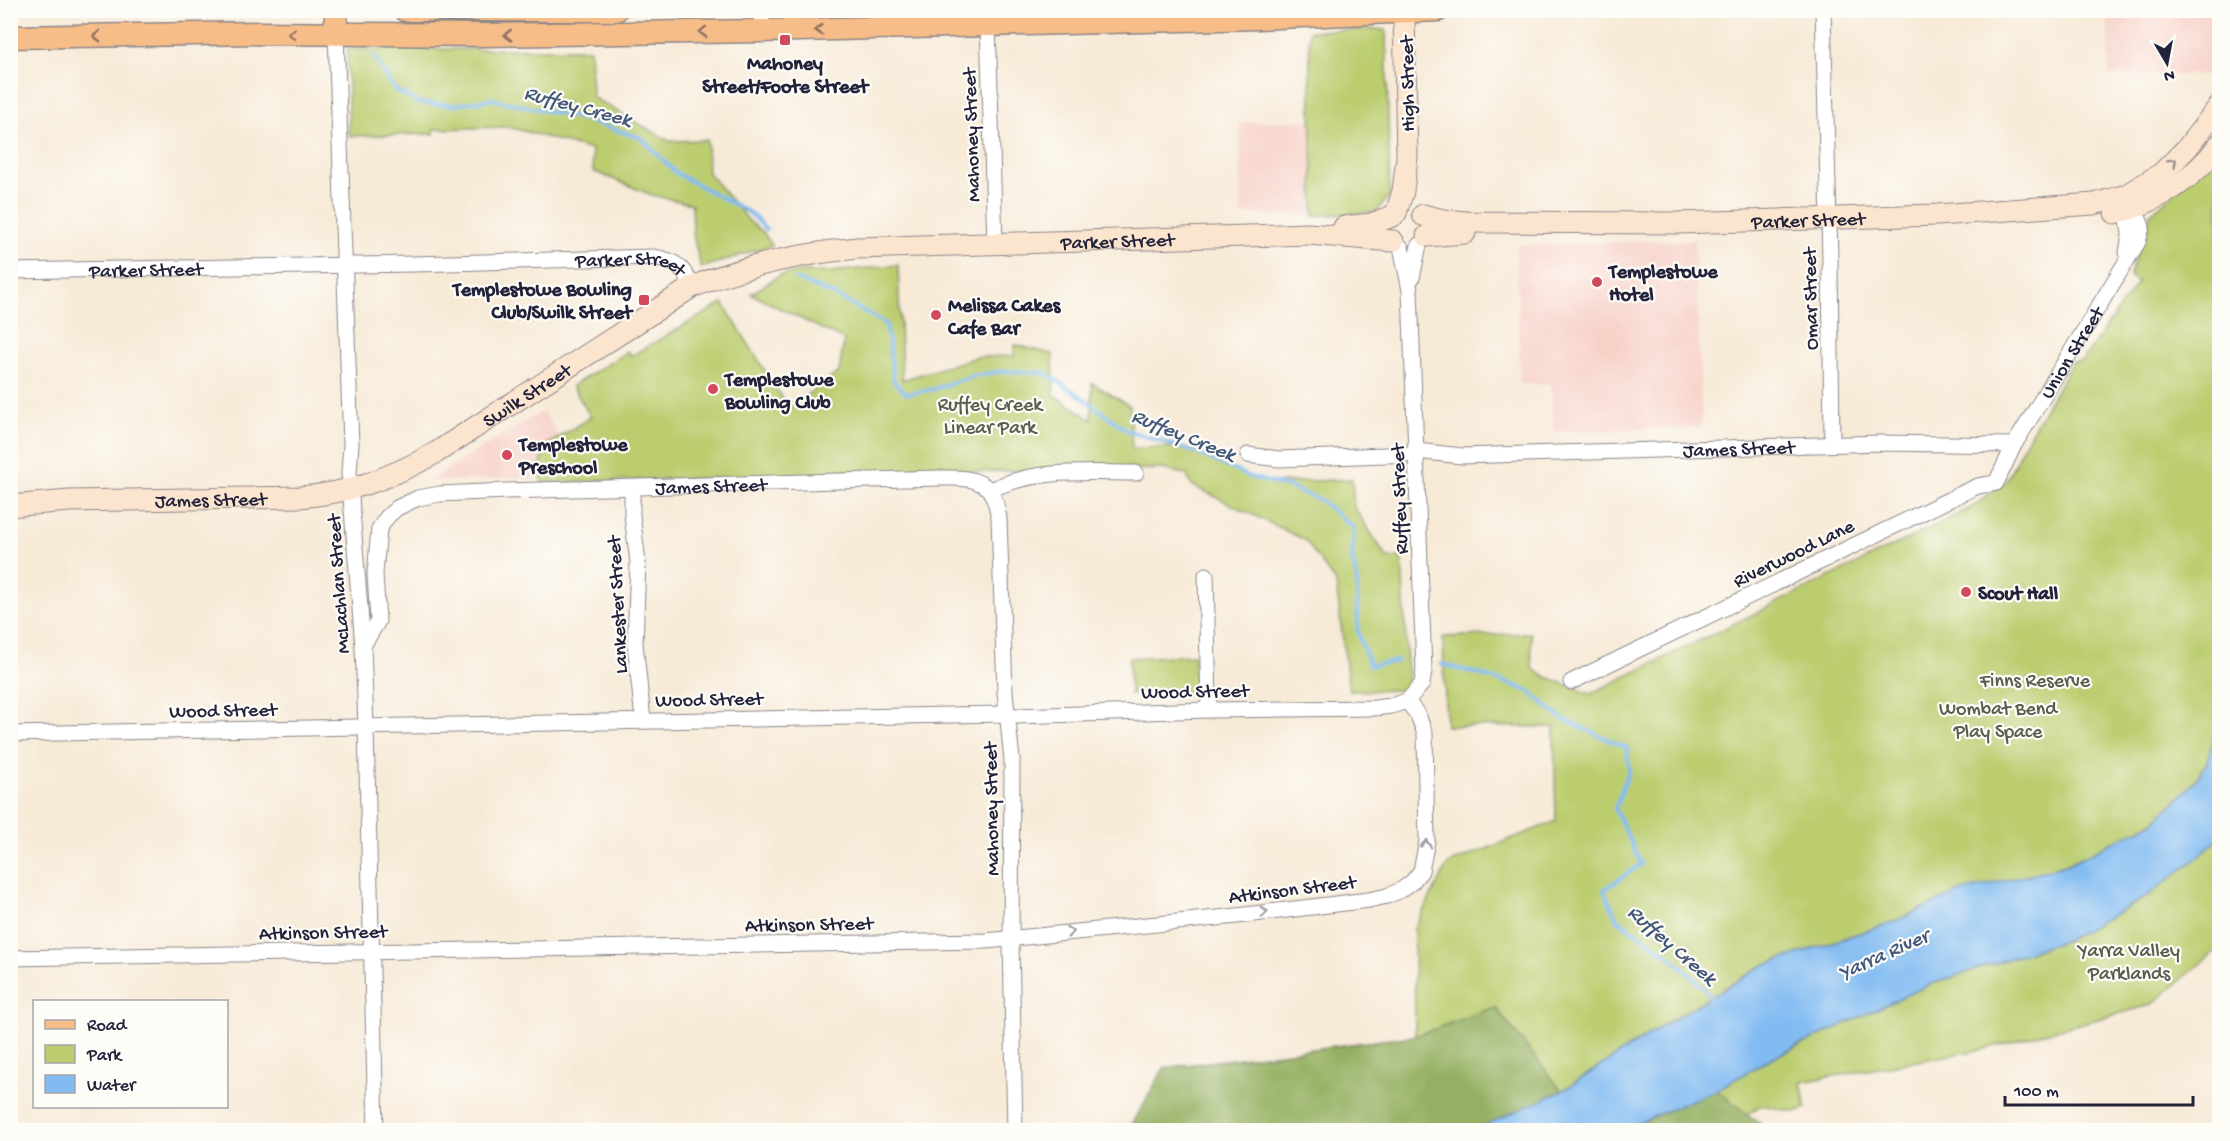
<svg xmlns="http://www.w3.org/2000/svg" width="2230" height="1141" font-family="'Gochi Hand',sans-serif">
<rect width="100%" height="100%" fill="#fdfcf7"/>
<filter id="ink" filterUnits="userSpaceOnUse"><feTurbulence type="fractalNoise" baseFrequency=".0167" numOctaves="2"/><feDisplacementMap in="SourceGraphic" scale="12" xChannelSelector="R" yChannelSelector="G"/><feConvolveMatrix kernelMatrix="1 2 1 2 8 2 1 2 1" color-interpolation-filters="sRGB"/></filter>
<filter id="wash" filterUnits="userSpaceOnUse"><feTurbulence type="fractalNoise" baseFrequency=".008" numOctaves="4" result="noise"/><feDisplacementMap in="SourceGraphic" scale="24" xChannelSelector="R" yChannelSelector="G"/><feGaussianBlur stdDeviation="1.35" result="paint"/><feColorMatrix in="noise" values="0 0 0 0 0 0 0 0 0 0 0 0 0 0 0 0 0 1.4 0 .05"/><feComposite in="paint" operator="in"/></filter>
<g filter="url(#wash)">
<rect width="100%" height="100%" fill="#f7ead7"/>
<path fill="#f7d1c8" d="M 2108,11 L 2219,11 L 2219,52 L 2210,74 L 2109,76 Z
M 1311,120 L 1314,216 L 1241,214 L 1240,123 Z
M 1695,240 L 1702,427 L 1553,432 L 1551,384 L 1520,384 L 1516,245 Z
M 543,411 L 559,437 L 545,446 L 541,464 L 541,478 L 428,481 Z"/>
<path fill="#bccd70" stroke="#6f7856" stroke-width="1.5" d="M 1374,29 L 1386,30 L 1390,195 L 1376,212 L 1314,216 L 1309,31 Z
M 347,49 L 590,49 L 592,97 L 669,141 L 707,140 L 708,173 L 750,222 L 763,232 L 772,245 L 701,268 L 693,235 L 692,204 L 652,195 L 593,171 L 592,150 L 509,127 L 434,129 L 434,134 L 349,136 Z
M 2219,155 L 2219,719 L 2206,765 L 2191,786 L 2153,823 L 2066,865 L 1960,892 L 1893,922 L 1764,965 L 1662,1026 L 1562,1091 L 1474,1130 L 1164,1068 L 1415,1036 L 1414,929 L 1448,864 L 1556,821 L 1554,727 L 1446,726 L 1443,637 L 1531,633 L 1532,668 L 1544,676 L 1590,694 L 1971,508 L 2006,481 L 2021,450 L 2072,362 L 2082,361 L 2138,282 L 2129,275 L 2147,227 L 2150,214 Z
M 898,265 L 902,380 L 977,357 L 1014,356 L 1015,345 L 1053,354 L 1054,395 L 1092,420 L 1092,383 L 1130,406 L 1132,448 L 1179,447 L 1193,451 L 1250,477 L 1272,483 L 1352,479 L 1354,507 L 1387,558 L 1402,557 L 1408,685 L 1403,690 L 1349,691 L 1336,583 L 1305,540 L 1191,485 L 1187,475 L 1163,469 L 885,473 L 542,483 L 541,464 L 545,446 L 591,417 L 572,386 L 628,351 L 631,356 L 723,303 L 788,408 L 839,372 L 844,340 L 751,294 L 780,275 L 801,272 L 830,272 Z
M 1194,655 L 1195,687 L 1189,693 L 1130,694 L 1129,658 Z
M 2219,839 L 2219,948 L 2151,1005 L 1984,1049 L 1801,1082 L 1806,1108 L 1795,1112 L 1761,1105 L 1722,1130 L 1622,1130 L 1716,1090 L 1768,1060 L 1928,985 L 2066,940 L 2143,899 L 2197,858 Z"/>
<path fill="#95b062" stroke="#5c694e" stroke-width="1.5" d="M 1495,1007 L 1562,1091 L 1474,1130 L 1129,1130 L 1164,1068 L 1415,1036 Z
M 1716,1090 L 1767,1129 L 1762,1130 L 1622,1130 Z"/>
<path fill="#81bbf2" stroke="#526e96" stroke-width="1.5" d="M 2219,719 L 2219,839 L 2197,858 L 2143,899 L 2066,940 L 1928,985 L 1768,1060 L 1716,1090 L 1622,1130 L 1474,1130 L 1562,1091 L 1662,1026 L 1764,965 L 1893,922 L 1960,892 L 2066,865 L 2153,823 L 2191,786 L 2206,765 Z"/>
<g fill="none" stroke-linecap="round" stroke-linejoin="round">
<path stroke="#81bbf2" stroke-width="4" d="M 374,56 L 395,90 L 419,103 L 455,105 L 491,99 L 580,118 L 641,138 L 676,173 L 750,213 L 766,229
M 796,279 L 836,296 L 886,324 L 894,382 L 907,394 L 934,389 L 972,376 L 1004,371 L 1045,373 L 1079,395 L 1128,431 L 1193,451 L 1250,477 L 1289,487 L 1320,500 L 1354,528 L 1352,557 L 1357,580 L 1358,633 L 1370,666 L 1398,661
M 1441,664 L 1482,675 L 1527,690 L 1561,718 L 1627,748 L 1629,771 L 1615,809 L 1641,864 L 1604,890 L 1617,919 L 1672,958 L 1704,988 L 1712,999"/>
</g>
</g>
<g filter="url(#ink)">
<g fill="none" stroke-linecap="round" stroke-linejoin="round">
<g stroke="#8c8689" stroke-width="17">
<g id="street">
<path d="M 762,10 L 762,31"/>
<path d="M 1823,10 L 1830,258 L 1832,444"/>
<path d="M 988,26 L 995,244"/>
<path d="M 336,34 L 351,444 L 349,473 L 363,646 L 366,727 L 376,1130"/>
<path d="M 2127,210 L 2130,235 L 2127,253"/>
<path id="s1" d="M 10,271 L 414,264 L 652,257 C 675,260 683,266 692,287"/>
<path d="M 1412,278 L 1419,245"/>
<path id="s2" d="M 1417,451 L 1462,456 L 1880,443 L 2014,445"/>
<path d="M 1248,455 L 1279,459 L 1411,454 L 1417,456"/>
<path d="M 632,488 L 632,515 L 638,562 L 635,643 L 643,720"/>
<path d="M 990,490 L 996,504 L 999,518 L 1005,692 L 1012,760 L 1011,945 L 1015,1130"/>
<path d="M 1206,575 L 1209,710"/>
<path id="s3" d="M 363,646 L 378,621 L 375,574 L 379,529 L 387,517 L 397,508 L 418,498 L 440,494 L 507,491 L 938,478 C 957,478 975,476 990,490 C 1037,468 1085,473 1136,473"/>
<path id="s4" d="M 1571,682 L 1967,491 L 1978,486 L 1996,483 L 2014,445 L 2138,242 L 2142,227 L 2135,206"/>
<path d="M 10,734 L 1001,714 L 1016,716 L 1209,710 L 1375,708 L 1391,706 L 1407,701 L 1422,684 L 1424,671 L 1410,290 L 1401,247"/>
<path d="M 10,958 L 986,941 L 1237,916 L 1369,900 L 1387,896 L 1401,890 L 1412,882 L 1421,871 L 1427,841 L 1425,734 L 1418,715 L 1407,701"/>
</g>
</g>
<g stroke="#8c8689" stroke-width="23">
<g id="secondary">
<path d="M 1396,213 L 1403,191 L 1407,157 L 1404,13"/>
<path d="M 2115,213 C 2157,203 2194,179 2220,144"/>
<path id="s5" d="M 1423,215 L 1443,220 L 1466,222 L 1678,223 L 1937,215 L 2094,204 L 2126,195 L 2162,173 L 2187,148 L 2220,105"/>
<path d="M 1344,227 L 1371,224 L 1393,216"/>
<path d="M 1427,236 L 1465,233"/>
<path id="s6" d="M 10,506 L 69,501 L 300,497 C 351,493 393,477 437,452 L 692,287 C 745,265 801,254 857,248 L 1308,234 L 1393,241"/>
</g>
</g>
<g stroke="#8c8689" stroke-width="25">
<path id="primary" d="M 405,10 L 616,10
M 336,34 L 336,10
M 10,37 L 260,33 L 484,35 L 762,31 L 1259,18 L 1438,10"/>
</g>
<use href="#street" stroke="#fff" stroke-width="15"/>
<use href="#secondary" stroke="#fce5cf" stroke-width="21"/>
<use href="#primary" stroke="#f7bd88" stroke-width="22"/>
</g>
<defs><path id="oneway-chevron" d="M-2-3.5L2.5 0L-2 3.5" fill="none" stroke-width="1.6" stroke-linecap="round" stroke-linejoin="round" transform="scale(1.5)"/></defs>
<g stroke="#8c7062">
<use href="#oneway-chevron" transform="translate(819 30) rotate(179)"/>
<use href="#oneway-chevron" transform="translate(703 32) rotate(179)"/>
<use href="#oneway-chevron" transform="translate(292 34) rotate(-179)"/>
<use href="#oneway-chevron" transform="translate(508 35) rotate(179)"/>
<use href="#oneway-chevron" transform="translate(97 36) rotate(179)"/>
</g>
<use stroke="#9a8d8c" href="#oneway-chevron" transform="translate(2173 162) rotate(-45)"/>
<g stroke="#9c9ca7">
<use href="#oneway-chevron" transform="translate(1426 844) rotate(-86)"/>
<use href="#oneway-chevron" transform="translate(1264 912) rotate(-7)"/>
<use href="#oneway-chevron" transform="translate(1070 932) rotate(-6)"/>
</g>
</g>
<g fill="#d1495b" stroke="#fdfcf7" stroke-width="2">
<rect x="779" y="34" width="12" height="12" rx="3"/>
<circle cx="1597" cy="282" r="6"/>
<rect x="638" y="294" width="12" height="12" rx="3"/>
<circle cx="936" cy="315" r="6"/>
<circle cx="713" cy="389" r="6"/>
<circle cx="507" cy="455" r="6"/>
<circle cx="1966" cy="592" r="6"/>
</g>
<g text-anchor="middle" stroke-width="4.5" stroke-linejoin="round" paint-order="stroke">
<g font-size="20" font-weight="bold" fill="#22223b" stroke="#fdfcf7" text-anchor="start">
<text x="785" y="69" text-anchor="middle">Mahoney<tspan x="785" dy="23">Street/Foote Street</tspan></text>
<text x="1609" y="277">Templestowe<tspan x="1609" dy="23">Hotel</tspan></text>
<text x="632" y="295" text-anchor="end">Templestowe Bowling<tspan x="632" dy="23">Club/Swilk Street</tspan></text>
<text x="948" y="311">Melissa Cakes<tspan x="948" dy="23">Cafe Bar</tspan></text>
<text x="725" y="385">Templestowe<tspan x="725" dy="23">Bowling Club</tspan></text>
<text x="519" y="450">Templestowe<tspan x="519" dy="23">Preschool</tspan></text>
<text x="1978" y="599">Scout Hall</text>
</g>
<g font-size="20" fill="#22223b" stroke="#fdfcf7">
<text transform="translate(1406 84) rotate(-91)" y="7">High Street</text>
<text transform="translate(970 135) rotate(-92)" y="7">Mahoney Street</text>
<text dy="7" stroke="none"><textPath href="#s5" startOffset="386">Parker Street</textPath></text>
<text dy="7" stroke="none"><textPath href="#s6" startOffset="1170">Parker Street</textPath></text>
<text dy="7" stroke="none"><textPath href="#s1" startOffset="136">Parker Street</textPath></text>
<text dy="7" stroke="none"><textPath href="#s1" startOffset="622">Parker Street</textPath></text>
<text transform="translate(1809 299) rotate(-91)" y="7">Omar Street</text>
<text dy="7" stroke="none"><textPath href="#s4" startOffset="621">Union Street</textPath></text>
<text dy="7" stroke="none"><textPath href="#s6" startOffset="542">Swilk Street</textPath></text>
<text dy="7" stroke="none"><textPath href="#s2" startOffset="322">James Street</textPath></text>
<text dy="7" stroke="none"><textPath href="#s3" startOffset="466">James Street</textPath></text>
<text dy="7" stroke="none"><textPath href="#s6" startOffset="201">James Street</textPath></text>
<text transform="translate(1398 499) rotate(-92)" y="7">Ruffey Street</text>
<text transform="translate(1793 552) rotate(-26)" y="7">Riverwood Lane</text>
<text transform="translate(337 584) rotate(-94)" y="7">McLachlan Street</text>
<text transform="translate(616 605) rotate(-93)" y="7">Lankester Street</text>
<text transform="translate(1195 690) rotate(-1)" y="7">Wood Street</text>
<text transform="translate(709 698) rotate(-1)" y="7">Wood Street</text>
<text transform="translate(223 709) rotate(-1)" y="7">Wood Street</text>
<text transform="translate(990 809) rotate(-91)" y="7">Mahoney Street</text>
<text transform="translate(1292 888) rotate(-7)" y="7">Atkinson Street</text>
<text transform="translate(809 923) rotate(-1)" y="7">Atkinson Street</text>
<text transform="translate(323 931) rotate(-1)" y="7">Atkinson Street</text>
</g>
<g font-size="20" fill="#585e4e" stroke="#fdfcf7">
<text x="990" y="410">Ruffey Creek<tspan x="990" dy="23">Linear Park</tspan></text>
<text x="2035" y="686">Finns Reserve</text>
<text x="1998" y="714">Wombat Bend<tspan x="1998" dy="23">Play Space</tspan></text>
<text x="2129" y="956">Yarra Valley<tspan x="2129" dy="23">Parklands</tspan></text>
</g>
<g font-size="21" font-style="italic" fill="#43587b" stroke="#fdfcf7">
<text transform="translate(578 105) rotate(15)" y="7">Ruffey Creek</text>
<text transform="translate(1184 434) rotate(22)" y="7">Ruffey Creek</text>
<text transform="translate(1673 944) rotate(41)" y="7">Ruffey Creek</text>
<text transform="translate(1883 953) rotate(-24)" y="7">Yarra River</text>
</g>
</g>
<rect width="2230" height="1141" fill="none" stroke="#fdfcf7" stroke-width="36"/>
<rect x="33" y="1000" width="195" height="108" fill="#fdfcf7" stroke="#a5a5ac" stroke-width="1.5"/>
<rect x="45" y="1020" width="30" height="9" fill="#f7bd88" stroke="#a5a5ac" stroke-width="1.5"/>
<text x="87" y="1030" font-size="18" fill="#22223b">Road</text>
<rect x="45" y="1045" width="30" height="18" fill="#bccd70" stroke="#a5a5ac" stroke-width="1.5"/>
<text x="87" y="1060" font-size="18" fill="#22223b">Park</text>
<rect x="45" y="1075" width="30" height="18" fill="#81bbf2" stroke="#a5a5ac" stroke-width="1.5"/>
<text x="87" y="1090" font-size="18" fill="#22223b">Water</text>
<g transform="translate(2167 63) rotate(170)" stroke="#fdfcf7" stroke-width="4.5" paint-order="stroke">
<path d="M0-4.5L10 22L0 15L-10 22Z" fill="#22223b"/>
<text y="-9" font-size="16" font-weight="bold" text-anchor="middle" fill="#22223b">N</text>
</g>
<path d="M2005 1096v9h188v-9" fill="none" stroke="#22223b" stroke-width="3"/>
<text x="2014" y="1096" font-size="18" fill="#22223b" stroke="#fdfcf7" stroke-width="4.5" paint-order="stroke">100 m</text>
</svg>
